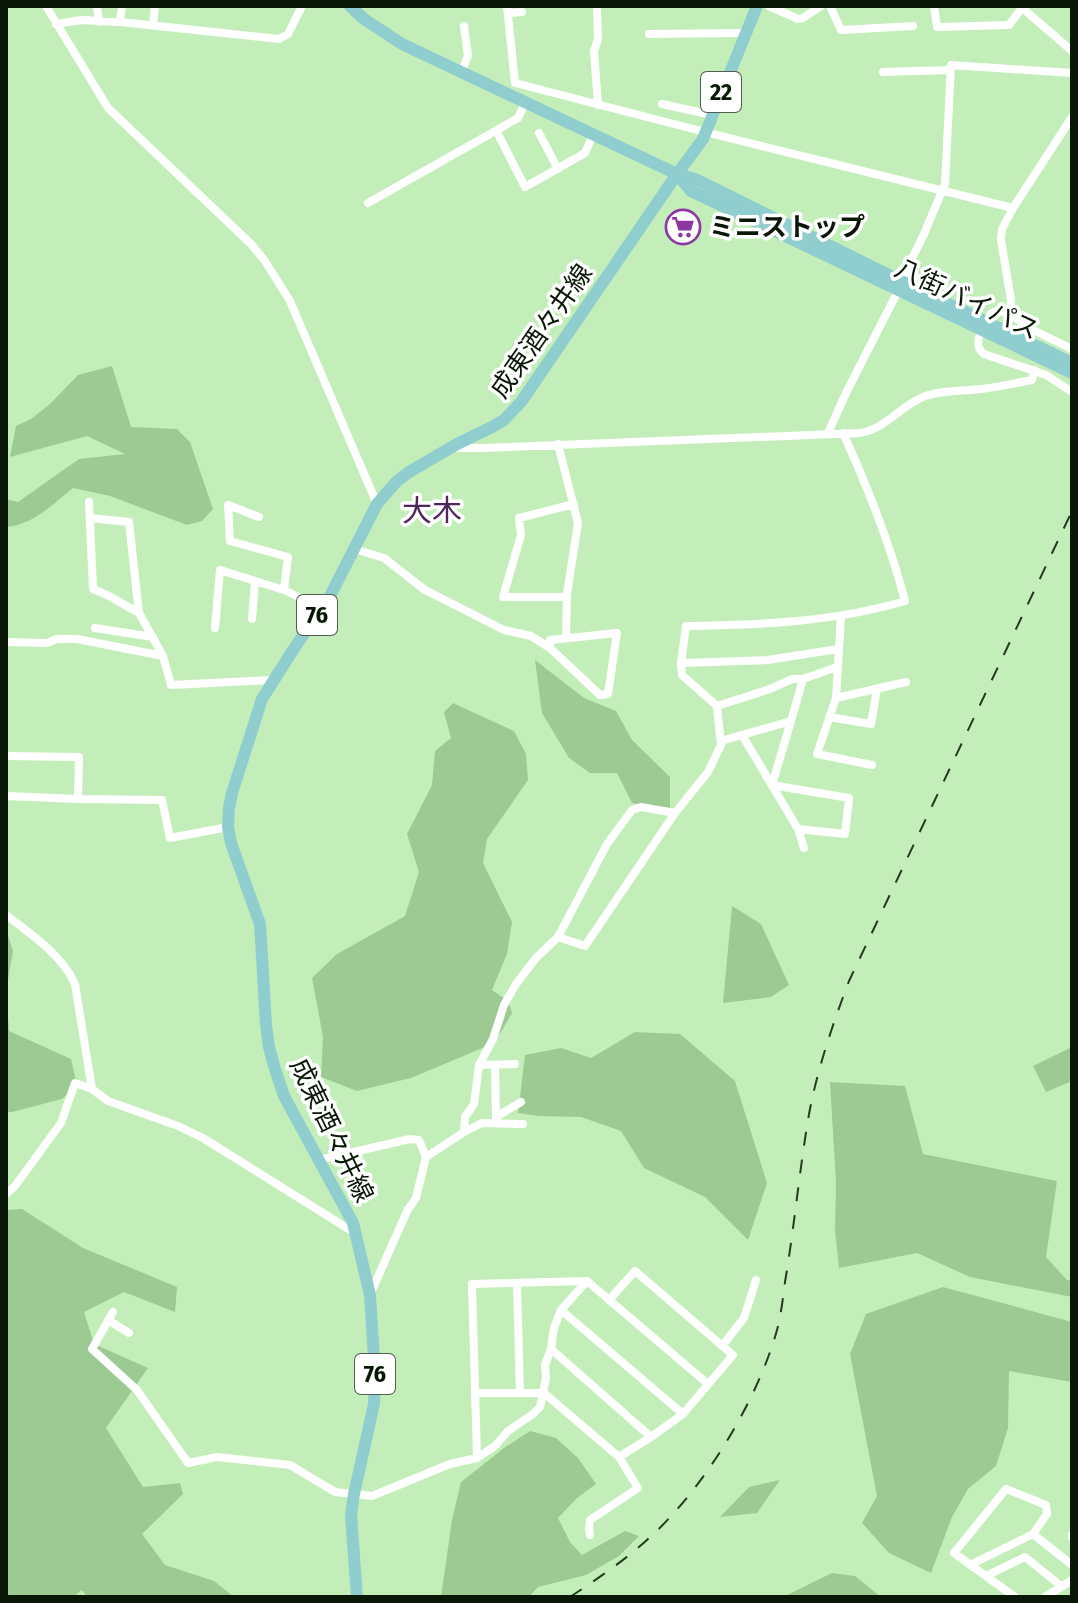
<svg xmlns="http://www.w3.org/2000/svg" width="1078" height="1603" font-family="'Fira Sans Condensed','Noto Sans JP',sans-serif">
<rect width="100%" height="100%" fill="#c4eeb9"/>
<path fill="#9dca92" d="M 112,366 L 131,427 L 177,429 L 190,442 L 213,509 L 202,521 L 187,525 L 110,496 L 73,488 C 53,504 33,525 6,527 L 6,499 L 18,502 L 79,459 L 125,454 L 87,436 L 10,457 L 16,426 L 31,419 L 50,404 L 78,375 Z
M 535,660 L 584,698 L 616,711 L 632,740 L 670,777 L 670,810 L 632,803 L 617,773 L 590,773 L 569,758 L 542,713 Z
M 453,703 L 514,731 L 526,754 L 528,780 L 487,839 L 483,863 L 512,922 L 507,954 L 492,990 L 508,1001 L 512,1013 L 501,1032 L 492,1044 L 411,1078 L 357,1091 L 321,1077 L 323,1037 L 312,978 L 337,954 L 405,916 L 419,872 L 407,834 L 432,785 L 435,751 L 451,738 L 444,712 Z
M 732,906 L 761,924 L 789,985 L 771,997 L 723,1003 Z
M 6,929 L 13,951 L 6,991 L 9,1031 L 71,1059 L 77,1086 L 62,1099 L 12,1112 L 6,1112 Z
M 635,1032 L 680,1034 L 735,1081 L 767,1183 L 748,1240 L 705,1197 L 644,1168 L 621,1131 L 581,1117 L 538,1116 L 518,1113 L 525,1055 L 561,1048 L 591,1058 Z
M 1072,1047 L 1072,1081 L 1046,1092 L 1033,1066 Z
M 830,1082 L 905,1086 L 923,1154 L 1057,1181 L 1046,1257 L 1067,1280 L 1072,1280 L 1072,1297 L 970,1277 L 917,1253 L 839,1268 L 835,1230 L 836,1183 Z
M 22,1209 L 83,1248 L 177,1287 L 175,1312 L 124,1292 L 84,1312 L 94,1344 L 148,1368 L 106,1428 L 143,1487 L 180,1483 L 183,1494 L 142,1534 L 165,1565 L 214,1581 L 234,1597 L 87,1597 L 82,1590 L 73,1597 L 6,1597 L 6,1210 Z
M 943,1287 L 1072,1322 L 1072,1382 L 1009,1371 L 1008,1428 L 996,1466 L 968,1489 L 952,1517 L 931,1573 L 889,1553 L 862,1523 L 877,1496 L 850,1354 L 866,1314 Z
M 530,1431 L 556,1438 L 578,1458 L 596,1484 L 577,1498 L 558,1518 L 570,1542 L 582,1555 L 625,1531 L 639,1536 L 619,1556 L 586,1575 L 538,1587 L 529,1597 L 441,1597 L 452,1520 L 461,1482 L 504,1448 Z
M 780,1480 L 757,1513 L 720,1517 L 749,1487 Z
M 832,1573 L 855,1576 L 881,1597 L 783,1597 Z"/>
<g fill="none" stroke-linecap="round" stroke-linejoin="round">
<path stroke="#fff" stroke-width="8" d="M 46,6 L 108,108 L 251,244 L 265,261 L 290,301 L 377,504
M 97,6 L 99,22
M 507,6 L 515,83 L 705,132 L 1013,208
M 597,6 L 598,39 L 594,51 L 598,105
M 769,6 L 798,19 L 803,18 L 821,6
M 830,6 L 841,30 L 913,26
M 934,6 L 937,27 L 1009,25 L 1022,8
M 1020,6 L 1072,51
M 508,13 L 522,12
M 120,22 L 122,6
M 56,24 L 81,20 L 120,22 L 279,39 L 288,34 L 302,6
M 153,25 L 155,6
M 649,34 L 745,33
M 883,72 L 950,70
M 461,73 L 468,56 L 464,26
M 662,104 L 712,115
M 497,132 L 525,187 L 585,153 L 593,134
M 539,133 L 558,169
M 368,203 L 518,118 L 525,103
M 901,281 L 924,234 L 945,184 L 951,65 L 1072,73
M 1010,313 L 1011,300 L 1001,240 L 1002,229 L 1013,208 L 1072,117
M 986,321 L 992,313 L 997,311 L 1007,312 L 1033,330 L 1072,349
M 982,330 C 978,339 975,347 984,354 L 1046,375 L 1072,392
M 828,433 L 846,393 L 898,291
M 457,444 L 459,448 L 484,448 L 860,433 C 886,429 901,405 925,396 C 943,390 963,391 982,389 C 999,387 1015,383 1032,380 L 1034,370
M 558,444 L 578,523 L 567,594 L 566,638
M 89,502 L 93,589 L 109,596 L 139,613 L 163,656 L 171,685 L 273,680
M 259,517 L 228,505 L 230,541 L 288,557 L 284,590
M 90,518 L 129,522 L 139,613
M 354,549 L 384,558 L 425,590 L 504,630 L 531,636 L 550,648
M 567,597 L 503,597 L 521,535 L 519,518 L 574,504
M 841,616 L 836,698 L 817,754 L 872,765
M 252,619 L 255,581
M 95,628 L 153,637
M 215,628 L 220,570 L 284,590 L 322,608
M 617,633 L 608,694 L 600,695 L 550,648 L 550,640 Z
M 6,642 L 47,643 L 57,639 L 77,639 L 163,656
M 838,649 L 768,660 L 681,663 L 686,626 C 760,625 834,622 905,601 C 890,543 868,488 843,433
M 681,663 L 682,675 L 717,706
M 836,698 L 906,682
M 829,717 L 871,724 L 877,689
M 791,721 L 772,785 L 849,798 L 845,834 L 798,829
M 742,735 L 798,829 L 804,848
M 721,741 L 791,721 L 803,679
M 6,756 L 79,757 L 78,799 L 6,796
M 78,799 L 162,800 L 170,838 L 228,827
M 6,915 C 30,933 63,956 75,984 L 92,1089
M 558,937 L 585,946 L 675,813 L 708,772 L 721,745 L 717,706 L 770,689 L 792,679 L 803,679 L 837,667
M 479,1065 L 515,1064
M 495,1065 L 496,1117 L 521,1102
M 464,1132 L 482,1123 L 523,1124
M 319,1160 L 410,1139 L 419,1140 L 426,1157
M 6,1194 L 15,1186 L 61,1123 L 75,1083 L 92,1089 L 108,1101 L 178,1126 L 203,1138 L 355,1233
M 517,1283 L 520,1393
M 370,1295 L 407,1211 L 416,1198 L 426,1157 L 464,1132 L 465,1117 L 474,1104 L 479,1065 L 493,1039 L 504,1005 L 516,984 L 536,958 L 558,937 L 607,844 L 632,810 L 641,807 L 675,813
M 609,1300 L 635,1271 L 733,1355 L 683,1414 L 651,1437 L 619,1457
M 561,1310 L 683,1414
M 113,1312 L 92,1349 L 137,1390 L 188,1463 L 217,1457 L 290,1465 L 335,1492 L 372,1496 L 450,1464 L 477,1458 L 495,1446 L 508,1431 L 533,1414 L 540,1407 L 546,1378 L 545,1365 L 551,1349 L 554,1328 L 561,1310 L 587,1281
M 108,1320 L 129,1333
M 722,1346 L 744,1318 L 756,1280
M 551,1349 L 651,1437
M 475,1393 L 544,1393 L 619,1457 L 638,1488 L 590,1520 L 589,1530 L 590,1535
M 477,1458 L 472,1284 L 587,1281 L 708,1384
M 1033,1534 L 1072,1565
M 1072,1535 L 1072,1537
M 970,1565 L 1033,1534 L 1047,1514 L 1046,1505 L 1006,1489 L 954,1553 L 1015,1597
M 986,1576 L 1025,1557 L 1061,1586
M 1045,1597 L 1072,1580"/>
<path stroke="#90cdcf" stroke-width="12" d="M 350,6 L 364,19 L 402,44 L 677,174 L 695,179 L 901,281 L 1072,363
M 677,174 L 691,191 L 1072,373
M 357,1597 L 351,1515 L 354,1494 L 374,1404 L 375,1374 L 370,1295 L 353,1223 L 284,1096 L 275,1069 L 269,1047 L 266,1025 L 260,924 L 231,843 L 228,827 L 229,808 L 232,793 L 262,699 L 293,650 L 331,594 L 377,504 L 396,482 L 409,472 L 457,444 L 492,427 L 504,420 L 521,402 L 677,174 L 703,139 L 757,6"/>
<path stroke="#253820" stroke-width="2" stroke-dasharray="14 14" stroke-linecap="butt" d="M 570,1597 C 597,1579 624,1561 648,1539 C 703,1490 757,1402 777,1330 C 781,1315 783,1298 785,1282 C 794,1229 799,1174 808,1120 C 816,1073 832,1026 849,981 L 1072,511"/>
</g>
<defs>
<g id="supermarket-ring" transform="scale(1.8)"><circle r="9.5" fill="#fff" stroke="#8e37a3" stroke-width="1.5"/><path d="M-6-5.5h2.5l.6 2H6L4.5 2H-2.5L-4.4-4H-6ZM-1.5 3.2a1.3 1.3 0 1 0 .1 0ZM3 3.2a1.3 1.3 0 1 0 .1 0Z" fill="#8e37a3"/></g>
</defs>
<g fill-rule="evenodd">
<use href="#supermarket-ring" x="683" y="227"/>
</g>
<g text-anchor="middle" stroke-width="7" stroke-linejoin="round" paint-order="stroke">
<g fill="#fff" stroke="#535d51" stroke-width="2">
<rect x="701" y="72" width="40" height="40" rx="6"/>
<rect x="297" y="595" width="40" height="40" rx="6"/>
<rect x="355" y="1354" width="40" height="40" rx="6"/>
</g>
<g font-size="24" font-weight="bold" fill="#091806">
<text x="721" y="100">22</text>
<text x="317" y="623">76</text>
<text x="375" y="1382">76</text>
</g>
<g font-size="26" font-weight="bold" fill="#091806" stroke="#fff" text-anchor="start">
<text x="709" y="236">ミニストップ</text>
</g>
<g font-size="26" fill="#091806" stroke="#fff">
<text transform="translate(967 299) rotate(25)" y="9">八街バイパス</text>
<text transform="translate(541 331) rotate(-55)" y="9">成東酒々井線</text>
<text transform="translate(332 1130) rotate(64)" y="9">成東酒々井線</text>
</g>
<g font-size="30" fill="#50265b" stroke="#fff">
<text x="432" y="521">大木</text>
</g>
</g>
<rect width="1078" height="1603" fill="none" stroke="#091806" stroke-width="16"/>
</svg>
